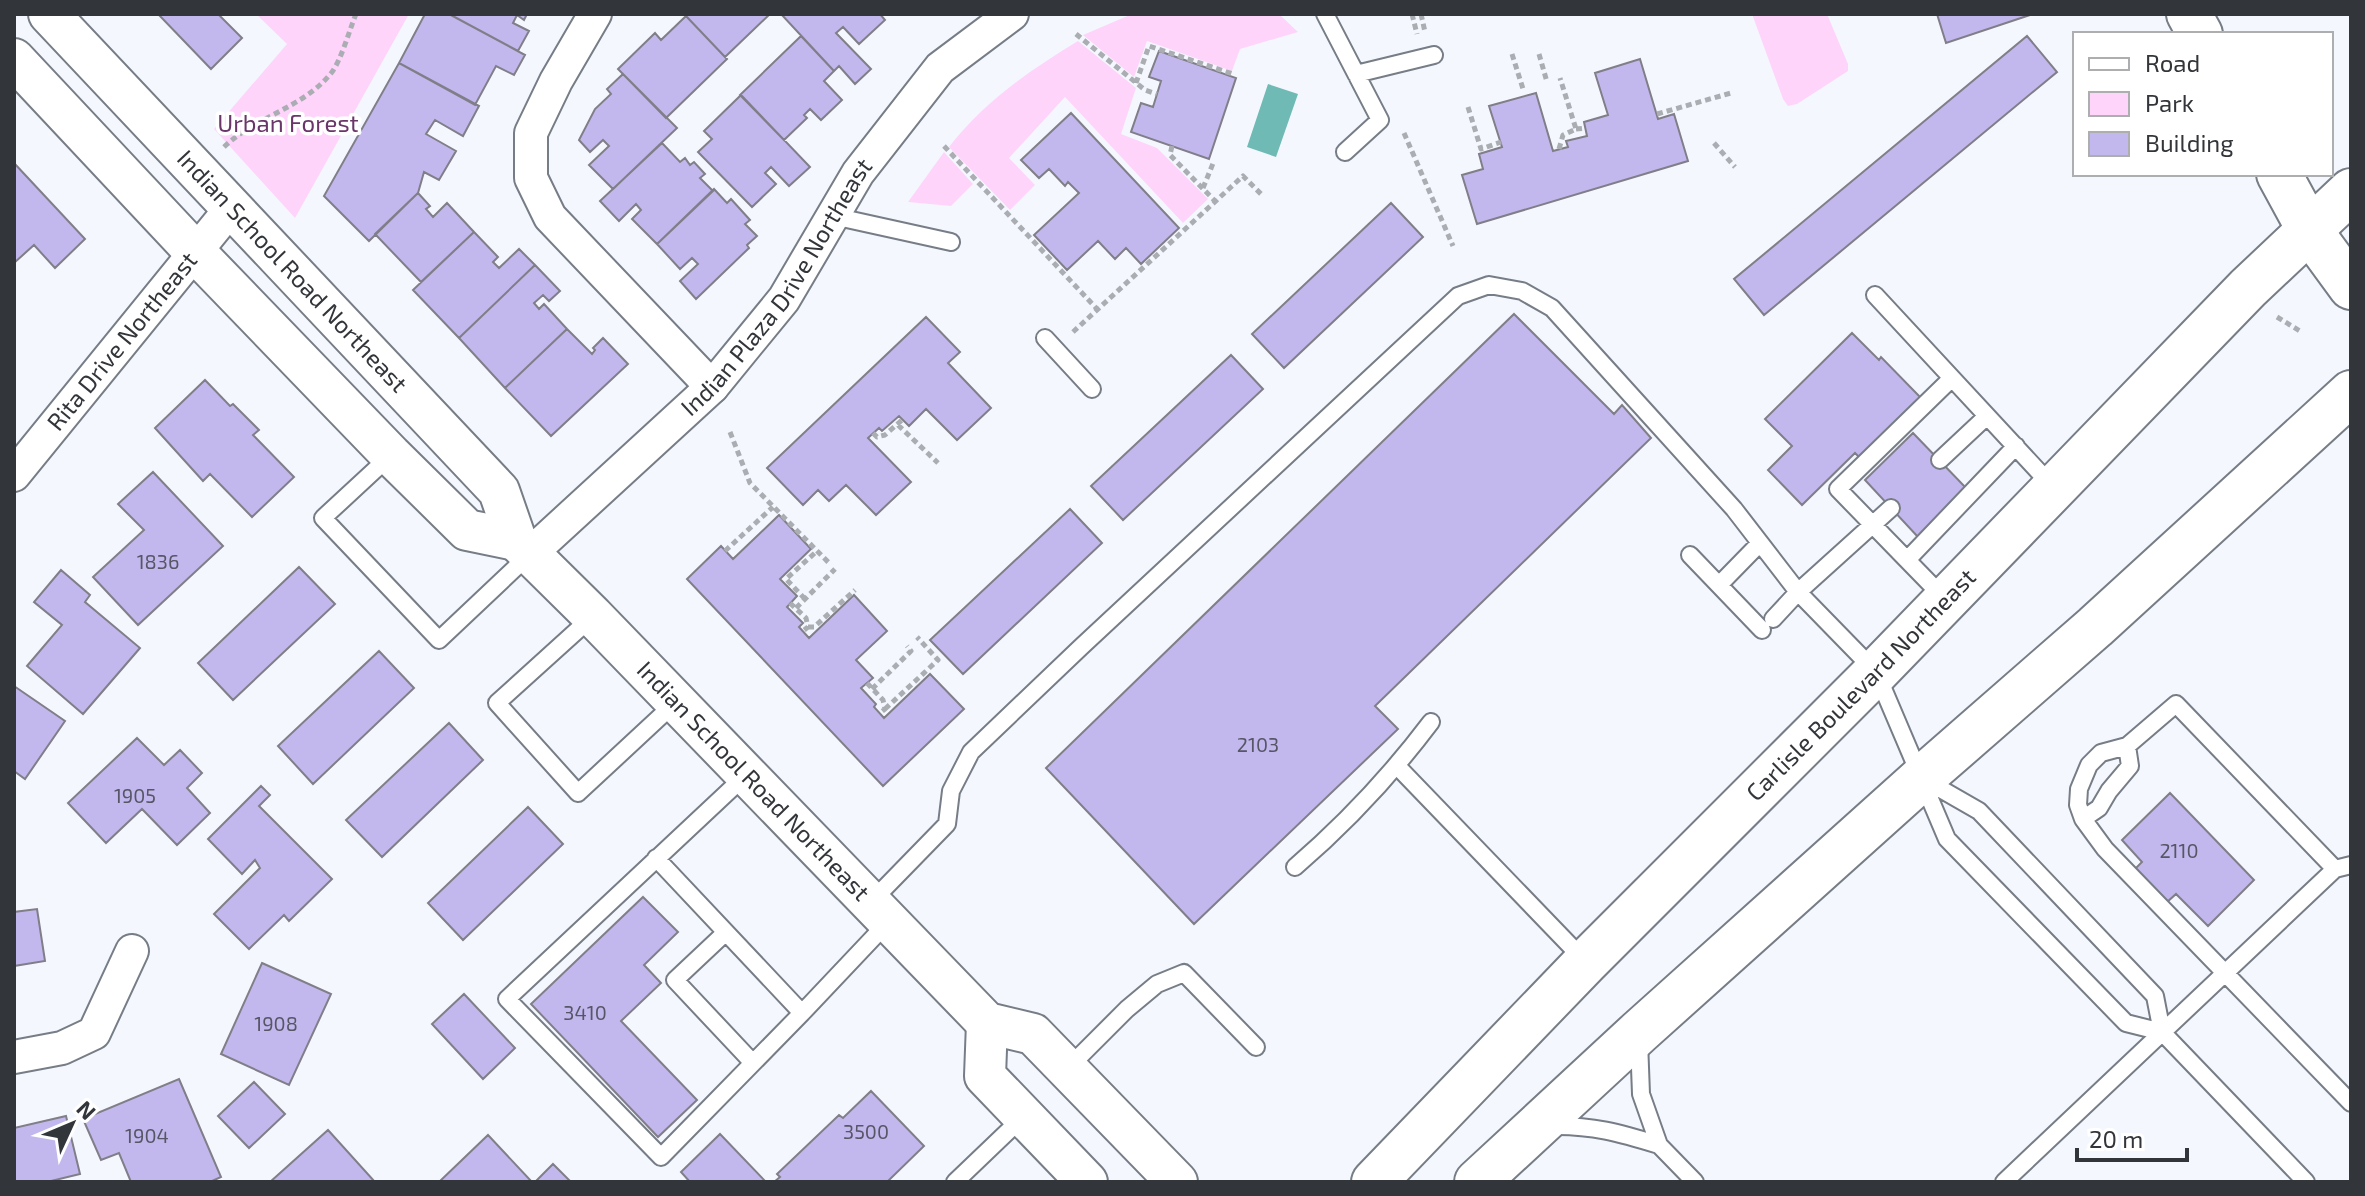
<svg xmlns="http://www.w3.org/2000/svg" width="2365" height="1196" font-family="'Exo 2',sans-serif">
<rect width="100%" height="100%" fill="#f4f8fe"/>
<path fill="#fed4fb" d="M 256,14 L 409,14 L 295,218 L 214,129 L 287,44 Z
M 1132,14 L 1279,14 L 1298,32 L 1240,49 L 1232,71 L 1147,41 L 1134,77 L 1083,35 Z
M 1752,14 L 1827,14 L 1848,64 L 1848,71 L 1797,104 L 1788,106 L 1783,99 Z
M 1078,41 L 1136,88 L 1121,134 L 1157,148 L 1208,199 L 1183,223 L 1065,97 L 1009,158 L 1035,185 L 1010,210 L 949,147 C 984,102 1030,70 1078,41 Z
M 944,152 L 973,184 L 951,206 L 908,202 Z"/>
<path fill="#70bab6" d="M 1268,84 L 1298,94 L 1276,157 L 1247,147 Z"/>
<path fill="#c3b8ed" stroke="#807e88" stroke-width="2" d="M 158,14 L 218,14 L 242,38 L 211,69 Z
M 425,14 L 449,14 L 525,55 L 514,75 L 496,66 L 475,105 L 399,63 Z
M 449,14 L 527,14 L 524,20 L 517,15 L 513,23 L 529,31 L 518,51 Z
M 684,14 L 770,14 L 725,57 Z
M 781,14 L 880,14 L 885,20 L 859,44 L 843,27 L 836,33 L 871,69 L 855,84 L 839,66 L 834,71 Z
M 1937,14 L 2033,14 L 1946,43 Z
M 686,16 L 727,59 L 666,118 L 618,69 L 655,33 L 661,40 Z
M 801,36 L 834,71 L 824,81 L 842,100 L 821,120 L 810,109 L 804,115 L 807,118 L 784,140 L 740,95 Z
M 2027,36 L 2057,72 L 1764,315 L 1734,279 Z
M 1159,51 L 1236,78 L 1209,159 L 1131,132 L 1141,103 L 1153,107 L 1161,81 L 1149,77 Z
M 1640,59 L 1658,119 L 1674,114 L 1688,161 L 1477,224 L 1462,175 L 1483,169 L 1479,154 L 1502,147 L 1489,106 L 1536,93 L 1553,151 L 1568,147 L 1566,141 L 1587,136 L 1584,122 L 1608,115 L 1595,73 Z
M 399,63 L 479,106 L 463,136 L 435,120 L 426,134 L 456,151 L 439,180 L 424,172 L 418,193 L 369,241 L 324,196 Z
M 623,74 L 677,128 L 613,189 L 589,165 L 609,146 L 603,140 L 590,152 L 579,140 L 595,109 L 611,94 L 607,89 Z
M 741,95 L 810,167 L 789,186 L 771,167 L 765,173 L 776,184 L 752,207 L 698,152 L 712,139 L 704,131 Z
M 1071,113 L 1179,228 L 1141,264 L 1126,248 L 1115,259 L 1098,241 L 1067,270 L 1034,235 L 1079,193 L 1068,182 L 1065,186 L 1049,169 L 1039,178 L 1021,160 Z
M 662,143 L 680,162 L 685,158 L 690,165 L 694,162 L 705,174 L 700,178 L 713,191 L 657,244 L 632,219 L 641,210 L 636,204 L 619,221 L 600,201 Z
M 14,163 L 85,239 L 55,268 L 34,245 L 14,263 Z
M 714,189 L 727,203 L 731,199 L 750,220 L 745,224 L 757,236 L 747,245 L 749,248 L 696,299 L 680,281 L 698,264 L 692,258 L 680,269 L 657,244 Z
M 418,193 L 430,206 L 426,209 L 433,217 L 447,203 L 474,232 L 421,282 L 375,234 Z
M 1391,203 L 1423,237 L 1284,368 L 1252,334 Z
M 474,232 L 498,257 L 493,262 L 499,268 L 519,249 L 535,265 L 459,338 L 413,290 Z
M 535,265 L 560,291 L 549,301 L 543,295 L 534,303 L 539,309 L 544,304 L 567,329 L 505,388 L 459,338 Z
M 1514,314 L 1614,414 L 1622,405 L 1651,438 L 1375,706 L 1398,729 L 1194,924 L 1046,768 Z
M 926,317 L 960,352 L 948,363 L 991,408 L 957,440 L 926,409 L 909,426 L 899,416 L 882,431 L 879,428 L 868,438 L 911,482 L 876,515 L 846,485 L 829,501 L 818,490 L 803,505 L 767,468 Z
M 567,329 L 592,354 L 595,350 L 593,348 L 603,338 L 628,364 L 551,436 L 505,388 Z
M 1852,333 L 1879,360 L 1881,357 L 1922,399 L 1861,459 L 1855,453 L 1802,505 L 1768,470 L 1792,446 L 1765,419 Z
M 1231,355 L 1263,389 L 1123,520 L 1091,486 Z
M 205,380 L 230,406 L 233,404 L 259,430 L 253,435 L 294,477 L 252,517 L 210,474 L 203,481 L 155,428 Z
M 1913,433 L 1967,489 L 1918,537 L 1865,480 Z
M 153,472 L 223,546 L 138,625 L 93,577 L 144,530 L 118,504 Z
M 1070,509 L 1102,543 L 963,674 L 930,640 Z
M 779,515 L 811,549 L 780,579 L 797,596 L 787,607 L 803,623 L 799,627 L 809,638 L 854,595 L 887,631 L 856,660 L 873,678 L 861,688 L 876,704 L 874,707 L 884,718 L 930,674 L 964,709 L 883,786 L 687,579 L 721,546 L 733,559 Z
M 299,567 L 335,604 L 233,700 L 198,663 Z
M 61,570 L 90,595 L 85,602 L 140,648 L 83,714 L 27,666 L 62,625 L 34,602 Z
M 379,651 L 414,688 L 313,784 L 278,746 Z
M 14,686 L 65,721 L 25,779 L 14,771 Z
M 449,723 L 483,760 L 382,857 L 346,820 Z
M 137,738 L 164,765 L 180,750 L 202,773 L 187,788 L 210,813 L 177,845 L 142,809 L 106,843 L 68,803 Z
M 261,786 L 270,795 L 259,806 L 332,879 L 289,921 L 284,915 L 249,949 L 214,914 L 260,868 L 255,860 L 242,874 L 208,839 Z
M 2170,793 L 2254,880 L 2208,926 L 2176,894 L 2166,903 L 2134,870 L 2142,862 L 2122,840 Z
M 528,807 L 563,844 L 463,940 L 428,903 Z
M 643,897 L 678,932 L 644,965 L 661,983 L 621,1021 L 697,1100 L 658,1137 L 531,1004 Z
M 37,909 L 45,961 L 14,966 L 14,912 Z
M 262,963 L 331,994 L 289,1085 L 221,1054 Z
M 464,994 L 515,1048 L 483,1079 L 432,1024 Z
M 179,1079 L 221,1177 L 210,1182 L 131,1182 L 119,1153 L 101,1160 L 83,1119 Z
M 254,1082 L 285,1114 L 249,1148 L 218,1116 Z
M 871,1091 L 924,1146 L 887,1182 L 774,1182 L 780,1177 L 777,1174 L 839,1115 L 843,1118 Z
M 66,1116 L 80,1174 L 47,1182 L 14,1182 L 14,1128 Z
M 328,1130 L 375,1182 L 270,1182 Z
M 720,1134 L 766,1182 L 690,1182 L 681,1172 Z
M 488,1135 L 532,1182 L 439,1182 Z
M 553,1164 L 571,1182 L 535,1182 Z"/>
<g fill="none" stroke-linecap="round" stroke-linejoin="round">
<g stroke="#777d86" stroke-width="20">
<path id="service" d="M 1325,14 L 1380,120 L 1345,152
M 1356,74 L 1434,55
M 833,216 L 951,242
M 1875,295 L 2053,487
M 1045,338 L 1092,389
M 1952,378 L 1838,489 L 1907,560 L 2016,446
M 390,456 L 323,518 L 439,640 L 530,554
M 1940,460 L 1987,416
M 1690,555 L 1762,630
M 1907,560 L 1945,599
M 1719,585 L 1760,543
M 592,617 L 497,703 L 578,793 L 676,702
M 1773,619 L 1798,592 L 1891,508
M 1397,766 L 1584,960
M 1925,780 L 1979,811 L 2155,996 L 2162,1032
M 2083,819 L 2099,808 L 2109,791 L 2130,766 L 2127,746
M 656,858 L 802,1013 L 661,1157 L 507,999 L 746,775
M 1295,867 C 1345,824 1391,775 1431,722
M 2335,869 L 2176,704 L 2127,746 L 2101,753 L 2089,765 L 2079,789 L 2078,805 L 2083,819 L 2105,849 L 2351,1103
M 871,902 L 947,824 L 951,791 L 971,752 L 1081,647 L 1458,296 L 1489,285 L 1522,291 L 1552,308 L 1734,509 L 1798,592 L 1876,672 L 1947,839 L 2126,1023 L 2162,1032 L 2306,1182
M 725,933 L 675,980 L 753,1063
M 802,1013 L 889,921
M 1639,1041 L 1641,1094 L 1659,1145 L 1695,1182
M 1067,1069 L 1127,1009 L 1157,984 L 1184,973 L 1256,1047
M 1551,1126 C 1592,1125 1620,1133 1659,1145
M 955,1182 L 1023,1117
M 2004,1182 L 2335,869 L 2351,865"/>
</g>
<g stroke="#777d86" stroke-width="36">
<g id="minor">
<path d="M 595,14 L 556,81 L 531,133 L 531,178 L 550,217 L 712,387"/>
<path id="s1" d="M 14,475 L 232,207"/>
<path id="s2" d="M 530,554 L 712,387 L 784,299 L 858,173 L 940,68 L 1012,14"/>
<path d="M 14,1057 L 62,1048 L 94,1033 L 132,951"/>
</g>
</g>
<g stroke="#777d86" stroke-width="44">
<g id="tertiary">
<path id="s3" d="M 49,14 L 499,491 L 516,540 L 593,616 L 987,1023 L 1033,1034 L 1177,1182"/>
<path d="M 14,59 L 196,253 L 391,455 L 467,530 L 516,540"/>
<path d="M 987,1023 L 985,1076 L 1087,1182"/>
</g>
</g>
<g stroke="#777d86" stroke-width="48">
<g id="secondary">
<path id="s4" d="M 1374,1182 L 1586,962 L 1876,672 L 2248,288 L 2351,191"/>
<path d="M 1477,1182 L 1639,1032 L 1922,778 L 2095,627 L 2351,393"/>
</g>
</g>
<g stroke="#777d86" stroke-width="48">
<path id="motorway" d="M 2189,14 L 2200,34
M 2279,174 L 2310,231 L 2351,287"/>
</g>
<path stroke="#aaadb2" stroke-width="5" stroke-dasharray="6 4" stroke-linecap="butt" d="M 1412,14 L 1417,34
M 1421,14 L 1425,32
M 1076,34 L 1145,90 L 1157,94
M 1512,54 L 1523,89
M 1539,54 L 1547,82
M 1136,83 L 1149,46 L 1233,74
M 1468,107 L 1481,149 L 1501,142
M 1657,114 L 1731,93
M 1576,129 L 1586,128
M 1404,133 L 1453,246
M 1714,143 L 1735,167
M 944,146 L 1098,310
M 1172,146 L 1170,155 L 1215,201
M 224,147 C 256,116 304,108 332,72 C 342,58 349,31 356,14
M 1559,149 L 1563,135 L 1576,129 L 1560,78
M 1203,188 L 1214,161
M 2277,317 L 2300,331
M 1073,332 L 1243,176 L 1263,196
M 898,425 L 938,463
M 730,432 L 750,483 L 831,565
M 873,433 L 877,437 L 885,435 L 902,420
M 725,551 L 773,507
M 805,599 L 786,579 L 817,551
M 790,603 L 806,618 L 808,627 L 803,631
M 796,608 L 835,569
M 808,627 L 814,627 L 855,590
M 867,683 L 883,700 L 885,709 L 880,713
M 872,689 L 911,651 L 907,646
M 885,709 L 938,660 L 917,637"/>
<use href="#service" stroke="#fff" stroke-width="16"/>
<use href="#minor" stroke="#fff" stroke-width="32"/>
<use href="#tertiary" stroke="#fff" stroke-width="40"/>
<use href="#secondary" stroke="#fff" stroke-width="44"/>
<use href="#motorway" stroke="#fff" stroke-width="44"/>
</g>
<g text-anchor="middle" stroke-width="7" stroke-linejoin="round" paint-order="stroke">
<g font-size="20" fill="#565666">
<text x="158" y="569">1836</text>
<text x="1258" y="752">2103</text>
<text x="135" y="803">1905</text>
<text x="2179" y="858">2110</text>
<text x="585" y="1020">3410</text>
<text x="276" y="1031">1908</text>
<text x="866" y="1139">3500</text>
<text x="147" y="1143">1904</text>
</g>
<g font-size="24" fill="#6a3568" stroke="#fff">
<text x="288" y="132">Urban Forest</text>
</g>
<g font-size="24" fill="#323539" stroke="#fff">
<text dy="8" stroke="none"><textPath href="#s3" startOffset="354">Indian School Road Northeast</textPath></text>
<text dy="8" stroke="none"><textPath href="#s2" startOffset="366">Indian Plaza Drive Northeast</textPath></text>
<text dy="8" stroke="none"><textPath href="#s1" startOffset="172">Rita Drive Northeast</textPath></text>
<text dy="8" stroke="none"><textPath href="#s4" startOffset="696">Carlisle Boulevard Northeast</textPath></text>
<text dy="8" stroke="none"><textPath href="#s3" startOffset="1046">Indian School Road Northeast</textPath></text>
</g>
</g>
<rect width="2365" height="1196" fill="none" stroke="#323539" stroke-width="32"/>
<rect x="2073" y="32" width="260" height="144" fill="#ffffff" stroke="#adaeb0" stroke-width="2"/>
<rect x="2089" y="58" width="40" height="12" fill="#ffffff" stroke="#adaeb0" stroke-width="2"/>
<text x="2145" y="72" font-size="24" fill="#323539">Road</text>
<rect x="2089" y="92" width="40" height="24" fill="#fed4fb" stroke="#adaeb0" stroke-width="2"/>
<text x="2145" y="112" font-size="24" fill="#323539">Park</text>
<rect x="2089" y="132" width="40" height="24" fill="#c3b8ed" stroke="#adaeb0" stroke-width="2"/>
<text x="2145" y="152" font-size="24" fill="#323539">Building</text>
<g transform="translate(72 1124) rotate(46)" stroke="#ffffff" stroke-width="6" paint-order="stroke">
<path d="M0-6L14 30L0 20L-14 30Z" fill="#323539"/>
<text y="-12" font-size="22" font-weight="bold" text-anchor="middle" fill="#323539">N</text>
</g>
<path d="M2077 1148v12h110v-12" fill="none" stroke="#323539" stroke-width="4"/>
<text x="2089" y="1148" font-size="24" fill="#323539" stroke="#ffffff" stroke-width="6" paint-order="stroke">20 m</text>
</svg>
